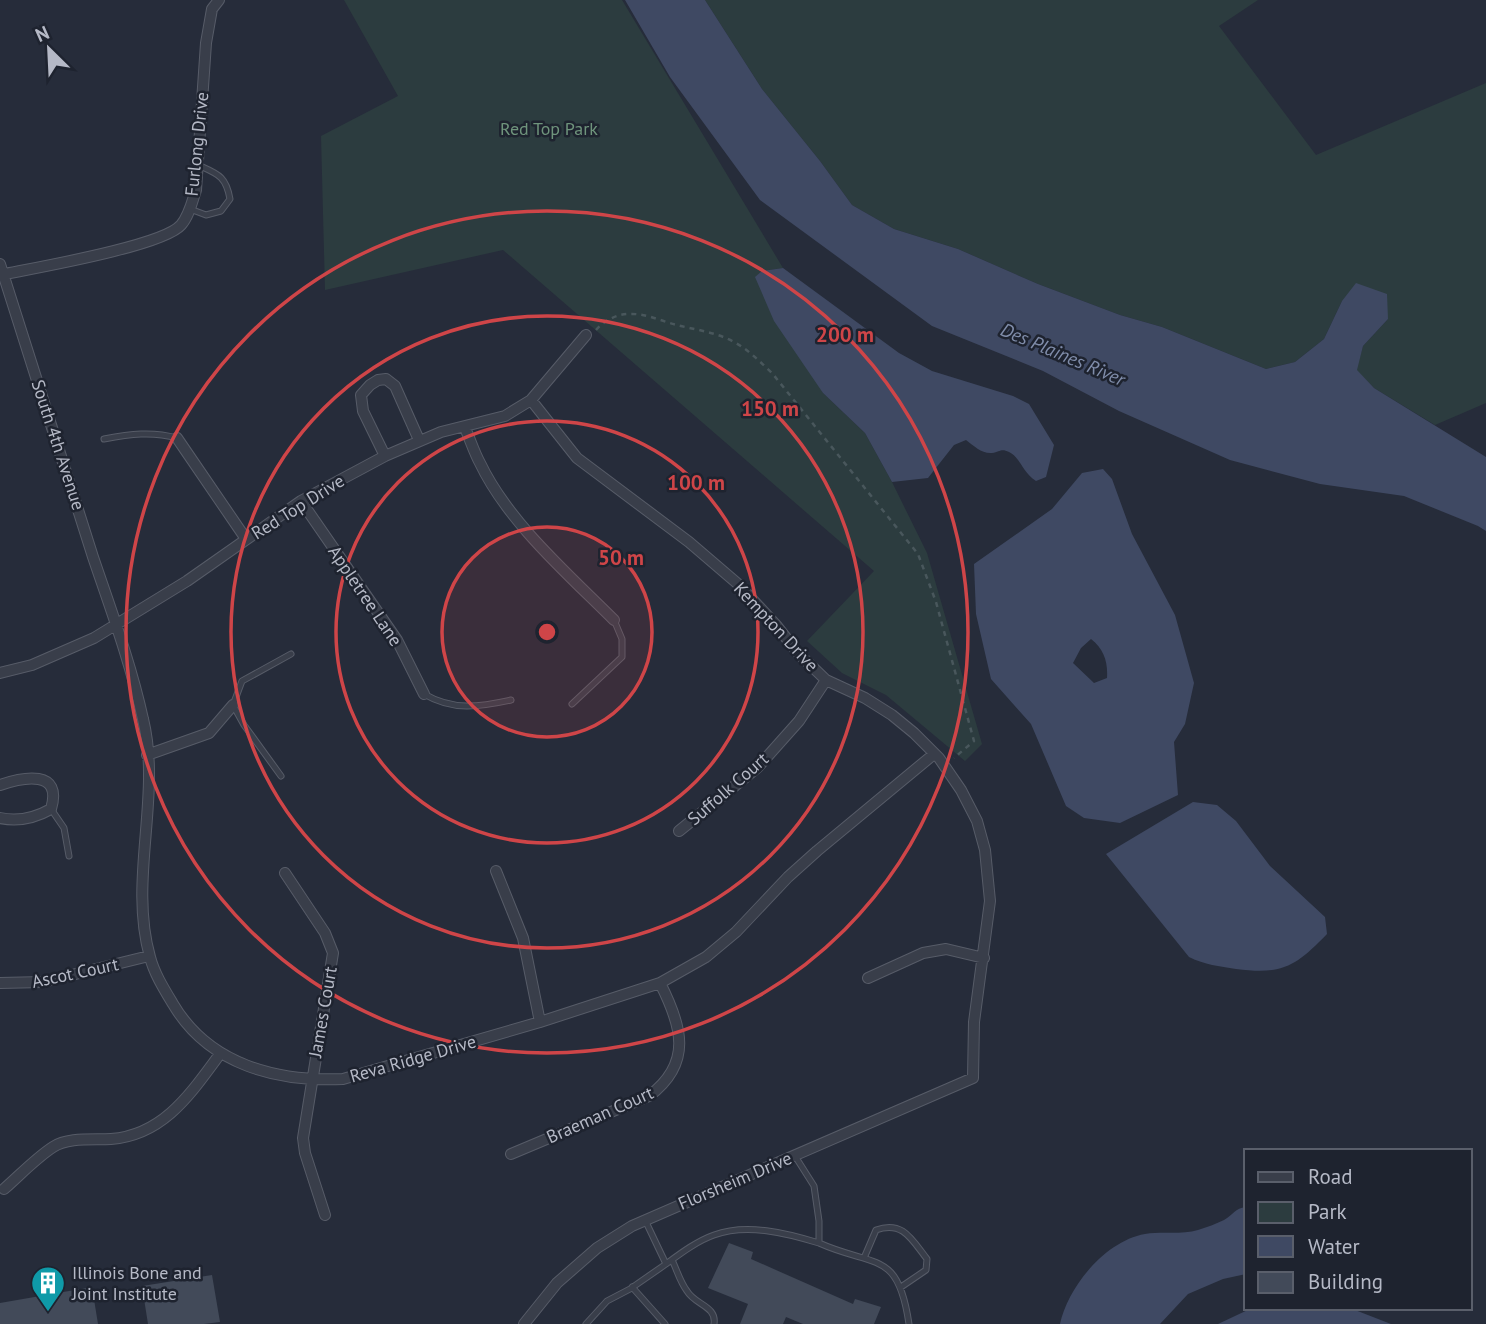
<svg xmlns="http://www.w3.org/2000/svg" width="1486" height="1324" font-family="'PT Sans',sans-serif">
<rect width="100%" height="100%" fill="#262c3a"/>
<path fill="#2c3c3f" d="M 344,0 L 622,0 L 783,268 L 762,271 L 823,393 L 865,433 L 892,482 L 927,553 L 982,744 L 965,761 L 886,695 L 842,673 L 807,641 L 874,571 L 503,250 L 325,290 L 321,136 L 398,96 Z
M 705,0 L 1258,0 L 1219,26 L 1316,155 L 1486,83 L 1486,403 L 1435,425 L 1374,388 L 1356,370 L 1363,346 L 1388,319 L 1342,301 L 1324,339 L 1295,362 L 1266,369 L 1162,327 L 1120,315 L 1038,284 L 958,249 L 894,229 L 852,205 L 820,161 L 762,89 Z"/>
<path fill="#3f4963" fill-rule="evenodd" d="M 625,0 L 705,0 L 762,89 L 820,161 L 852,205 L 894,229 L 958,249 L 1038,284 L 1120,315 L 1162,327 L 1266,369 L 1295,362 L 1324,339 L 1342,301 L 1356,283 L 1387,294 L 1388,319 L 1363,346 L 1357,370 L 1374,388 L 1486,457 L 1486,531 L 1478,526 L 1404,496 L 1320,484 L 1230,460 L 1119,411 L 1043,371 L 932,326 L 760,200 L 670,77 Z
M 783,268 L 899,353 L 932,371 L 1013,396 L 1029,404 L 1054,445 L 1046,477 L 1036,481 C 1023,473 1020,457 1009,452 C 1001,448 1000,452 992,453 C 982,454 974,446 966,440 L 954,445 L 928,478 L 892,482 L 865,433 L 823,393 L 774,321 L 755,277 L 762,271 Z
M 1103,469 L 1112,479 L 1132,534 L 1175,615 L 1194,683 L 1185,724 L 1174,742 L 1178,795 L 1120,823 L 1084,818 L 1066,806 L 1031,724 L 991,679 L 976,614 L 974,564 L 1052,509 L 1082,473 ZM 1091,639 C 1104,649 1108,662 1107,678 L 1094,683 L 1073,663 L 1081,648 Z
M 1193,802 L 1217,805 L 1236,821 L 1270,866 L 1325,917 L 1327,934 C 1295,967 1282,975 1236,969 C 1219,966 1205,965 1189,957 L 1106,854 Z
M 1246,1207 L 1246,1274 L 1223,1279 L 1188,1294 L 1160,1324 L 1060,1324 C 1068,1287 1105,1241 1145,1234 C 1162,1231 1182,1235 1198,1230 C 1207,1227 1216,1224 1224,1220 C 1233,1215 1235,1208 1246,1207 Z
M 1252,1308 L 1343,1308 L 1355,1310 L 1391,1324 L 1218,1324 Z"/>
<path fill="#424a59" d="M 729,1243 L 753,1252 L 751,1259 L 853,1304 L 855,1299 L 881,1307 L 874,1324 L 803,1324 L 786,1317 L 783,1324 L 740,1324 L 748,1304 L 708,1288 Z
M 212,1275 L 220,1322 L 204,1324 L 148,1324 L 142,1286 Z
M 92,1287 L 98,1324 L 0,1324 L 0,1303 Z"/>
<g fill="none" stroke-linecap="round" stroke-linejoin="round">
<g stroke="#575c68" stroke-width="7">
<path id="lane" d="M 190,209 L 206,215 L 221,211 L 230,199 C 226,176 218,174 198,165
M 104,439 C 130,434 152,431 177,438
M 424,694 C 453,711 479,707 511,700
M 572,704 L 622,657 L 622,639 L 614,620
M 281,776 L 244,725 L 233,705 L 242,681 L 291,654
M 51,809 L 64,828 L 69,856
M 795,1156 L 814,1186 L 819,1221 L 819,1243 C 875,1268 898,1249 909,1324
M 864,1258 L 876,1230 C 903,1220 912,1240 927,1259 L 926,1270 L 901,1287
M 672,1260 C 677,1270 680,1282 687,1291 C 695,1305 717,1306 714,1324
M 666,1264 C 681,1253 697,1241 714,1235 C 747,1223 786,1233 819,1243
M 632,1287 L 665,1324
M 586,1324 L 607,1301 L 630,1289 L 666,1264 L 645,1220"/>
</g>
<g stroke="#575c68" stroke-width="12">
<path id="street" d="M 0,264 C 31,361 62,459 93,557 C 111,610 131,664 143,719 C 162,797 128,879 150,957 C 154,973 164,989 173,1004 C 209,1065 277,1082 343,1079 L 540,1022 L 660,983 L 706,957 L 736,932 L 788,877 L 817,851 L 934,754
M 0,275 C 34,268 163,246 181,225 C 189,216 192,202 196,190 L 206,43 L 212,9 L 219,0
M 465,428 C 470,439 474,452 480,463 C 508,522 568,574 614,620
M 177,438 L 246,539
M 385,456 L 363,411 L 361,395 L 370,385 L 378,380 L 386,379 L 395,386 L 419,440
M 301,501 L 397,640 L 424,694
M 0,673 L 32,665 L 94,638 L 187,581 L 301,501 L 385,456 L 441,432 L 505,416 L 531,400 L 586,335
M 147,755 L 209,733 L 233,705
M 0,785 C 23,777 63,769 51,809 C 35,818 18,822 0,818
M 679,831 L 758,767 L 799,721 L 826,680
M 496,871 L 523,938 L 540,1022
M 285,873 L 325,933 L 333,953 L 303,1138 L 305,1153 L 325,1215
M 868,978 L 923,953 L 946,949 L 984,958
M 0,983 L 43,982 L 149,956
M 511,1154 L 649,1096 C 693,1063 682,1026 660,983
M 4,1189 C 20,1175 36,1158 53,1147 C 68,1137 93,1140 111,1139 C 164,1135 191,1093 220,1054
M 524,1324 L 557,1283 L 597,1248 L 632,1226 L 973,1078 L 974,1022 L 990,901 L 985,850 L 977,821 L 961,790 L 939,758 L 914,733 L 892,715 L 865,698 L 826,680 L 798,653 L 776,625 L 738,584 L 689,542 L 577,458 L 531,400"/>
</g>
<path stroke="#49575c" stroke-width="2.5" stroke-dasharray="5 5" stroke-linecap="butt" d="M 596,330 C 604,321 616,314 629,314 C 645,313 661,321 677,325 C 696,330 716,332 734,342 C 749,350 760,362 772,373 L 918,554 L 936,602 L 974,741 L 954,758"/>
<use href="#lane" stroke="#393e4a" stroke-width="5"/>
<use href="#street" stroke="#393e4a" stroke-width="10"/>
</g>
<circle cx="547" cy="632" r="105" fill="#cf4548" fill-opacity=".12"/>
<g fill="none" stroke="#cf4548" stroke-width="3.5">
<circle cx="547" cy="632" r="105"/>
<circle cx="547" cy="632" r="211"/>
<circle cx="547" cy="632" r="316"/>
<circle cx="547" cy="632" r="421"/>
</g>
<defs>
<g id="building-pin" transform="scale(1.75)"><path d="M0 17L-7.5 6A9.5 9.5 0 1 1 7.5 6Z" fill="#0f9aa8" stroke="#1e232f"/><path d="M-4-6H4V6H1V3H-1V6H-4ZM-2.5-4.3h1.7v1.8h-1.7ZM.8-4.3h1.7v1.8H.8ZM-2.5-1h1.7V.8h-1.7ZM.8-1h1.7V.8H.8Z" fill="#fff"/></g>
</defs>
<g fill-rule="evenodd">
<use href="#building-pin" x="48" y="1283"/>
</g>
<g text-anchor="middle" stroke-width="5" stroke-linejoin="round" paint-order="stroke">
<g font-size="18" fill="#6f947c" stroke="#1e232f">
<text x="549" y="135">Red Top Park</text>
</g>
<g font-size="18" fill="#b5b9c6" stroke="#1e232f">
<text transform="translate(197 144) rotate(-84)" y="6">Furlong Drive</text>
<text transform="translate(58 445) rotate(72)" y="6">South 4th Avenue</text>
<text transform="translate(298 507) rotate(-32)" y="6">Red Top Drive</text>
<text transform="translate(365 596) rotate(56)" y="6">Appletree Lane</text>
<text transform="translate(776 627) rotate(47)" y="6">Kempton Drive</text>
<text transform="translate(728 789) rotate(-41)" y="6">Suffolk Court</text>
<text transform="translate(75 973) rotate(-12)" y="6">Ascot Court</text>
<text transform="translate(323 1012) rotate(-80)" y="6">James Court</text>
<text transform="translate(413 1059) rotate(-16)" y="6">Reva Ridge Drive</text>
<text transform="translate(600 1115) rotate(-24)" y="6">Braeman Court</text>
<text transform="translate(735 1181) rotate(-23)" y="6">Florsheim Drive</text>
</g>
<g font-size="18" fill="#b5b9c6" stroke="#1e232f" text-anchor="start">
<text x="72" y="1279">Illinois Bone and<tspan x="72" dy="21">Joint Institute</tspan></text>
</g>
<g font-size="19" font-style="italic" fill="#808daa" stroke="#1e232f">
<text transform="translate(1063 354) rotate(23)" y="7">Des Plaines River</text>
</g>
</g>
<circle cx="547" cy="632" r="10" fill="#cf4548" stroke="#1e232f" stroke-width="3.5"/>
<g font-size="21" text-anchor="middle" font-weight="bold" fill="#cf4548" stroke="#1e232f" stroke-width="5" stroke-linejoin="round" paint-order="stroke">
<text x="845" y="342">200 m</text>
<text x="770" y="416">150 m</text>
<text x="696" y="490">100 m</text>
<text x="621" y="565">50 m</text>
</g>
<rect x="1244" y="1149" width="228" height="161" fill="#1e232f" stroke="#5a5f6b" stroke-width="2"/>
<rect x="1258" y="1172" width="35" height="10" fill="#393e4a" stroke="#5a5f6b" stroke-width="2"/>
<text x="1308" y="1184" font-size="21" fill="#b5b9c6">Road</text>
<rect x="1258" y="1202" width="35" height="21" fill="#2c3c3f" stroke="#5a5f6b" stroke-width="2"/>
<text x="1308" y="1219" font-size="21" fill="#b5b9c6">Park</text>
<rect x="1258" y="1236" width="35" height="21" fill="#3f4963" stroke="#5a5f6b" stroke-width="2"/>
<text x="1308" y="1254" font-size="21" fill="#b5b9c6">Water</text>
<rect x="1258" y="1272" width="35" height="21" fill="#424a59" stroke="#5a5f6b" stroke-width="2"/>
<text x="1308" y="1289" font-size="21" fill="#b5b9c6">Building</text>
<g transform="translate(49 49) rotate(336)" stroke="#1e232f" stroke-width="5" paint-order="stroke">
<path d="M0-5L12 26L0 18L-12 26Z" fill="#b5b9c6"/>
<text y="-10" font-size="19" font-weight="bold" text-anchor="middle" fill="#b5b9c6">N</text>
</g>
</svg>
